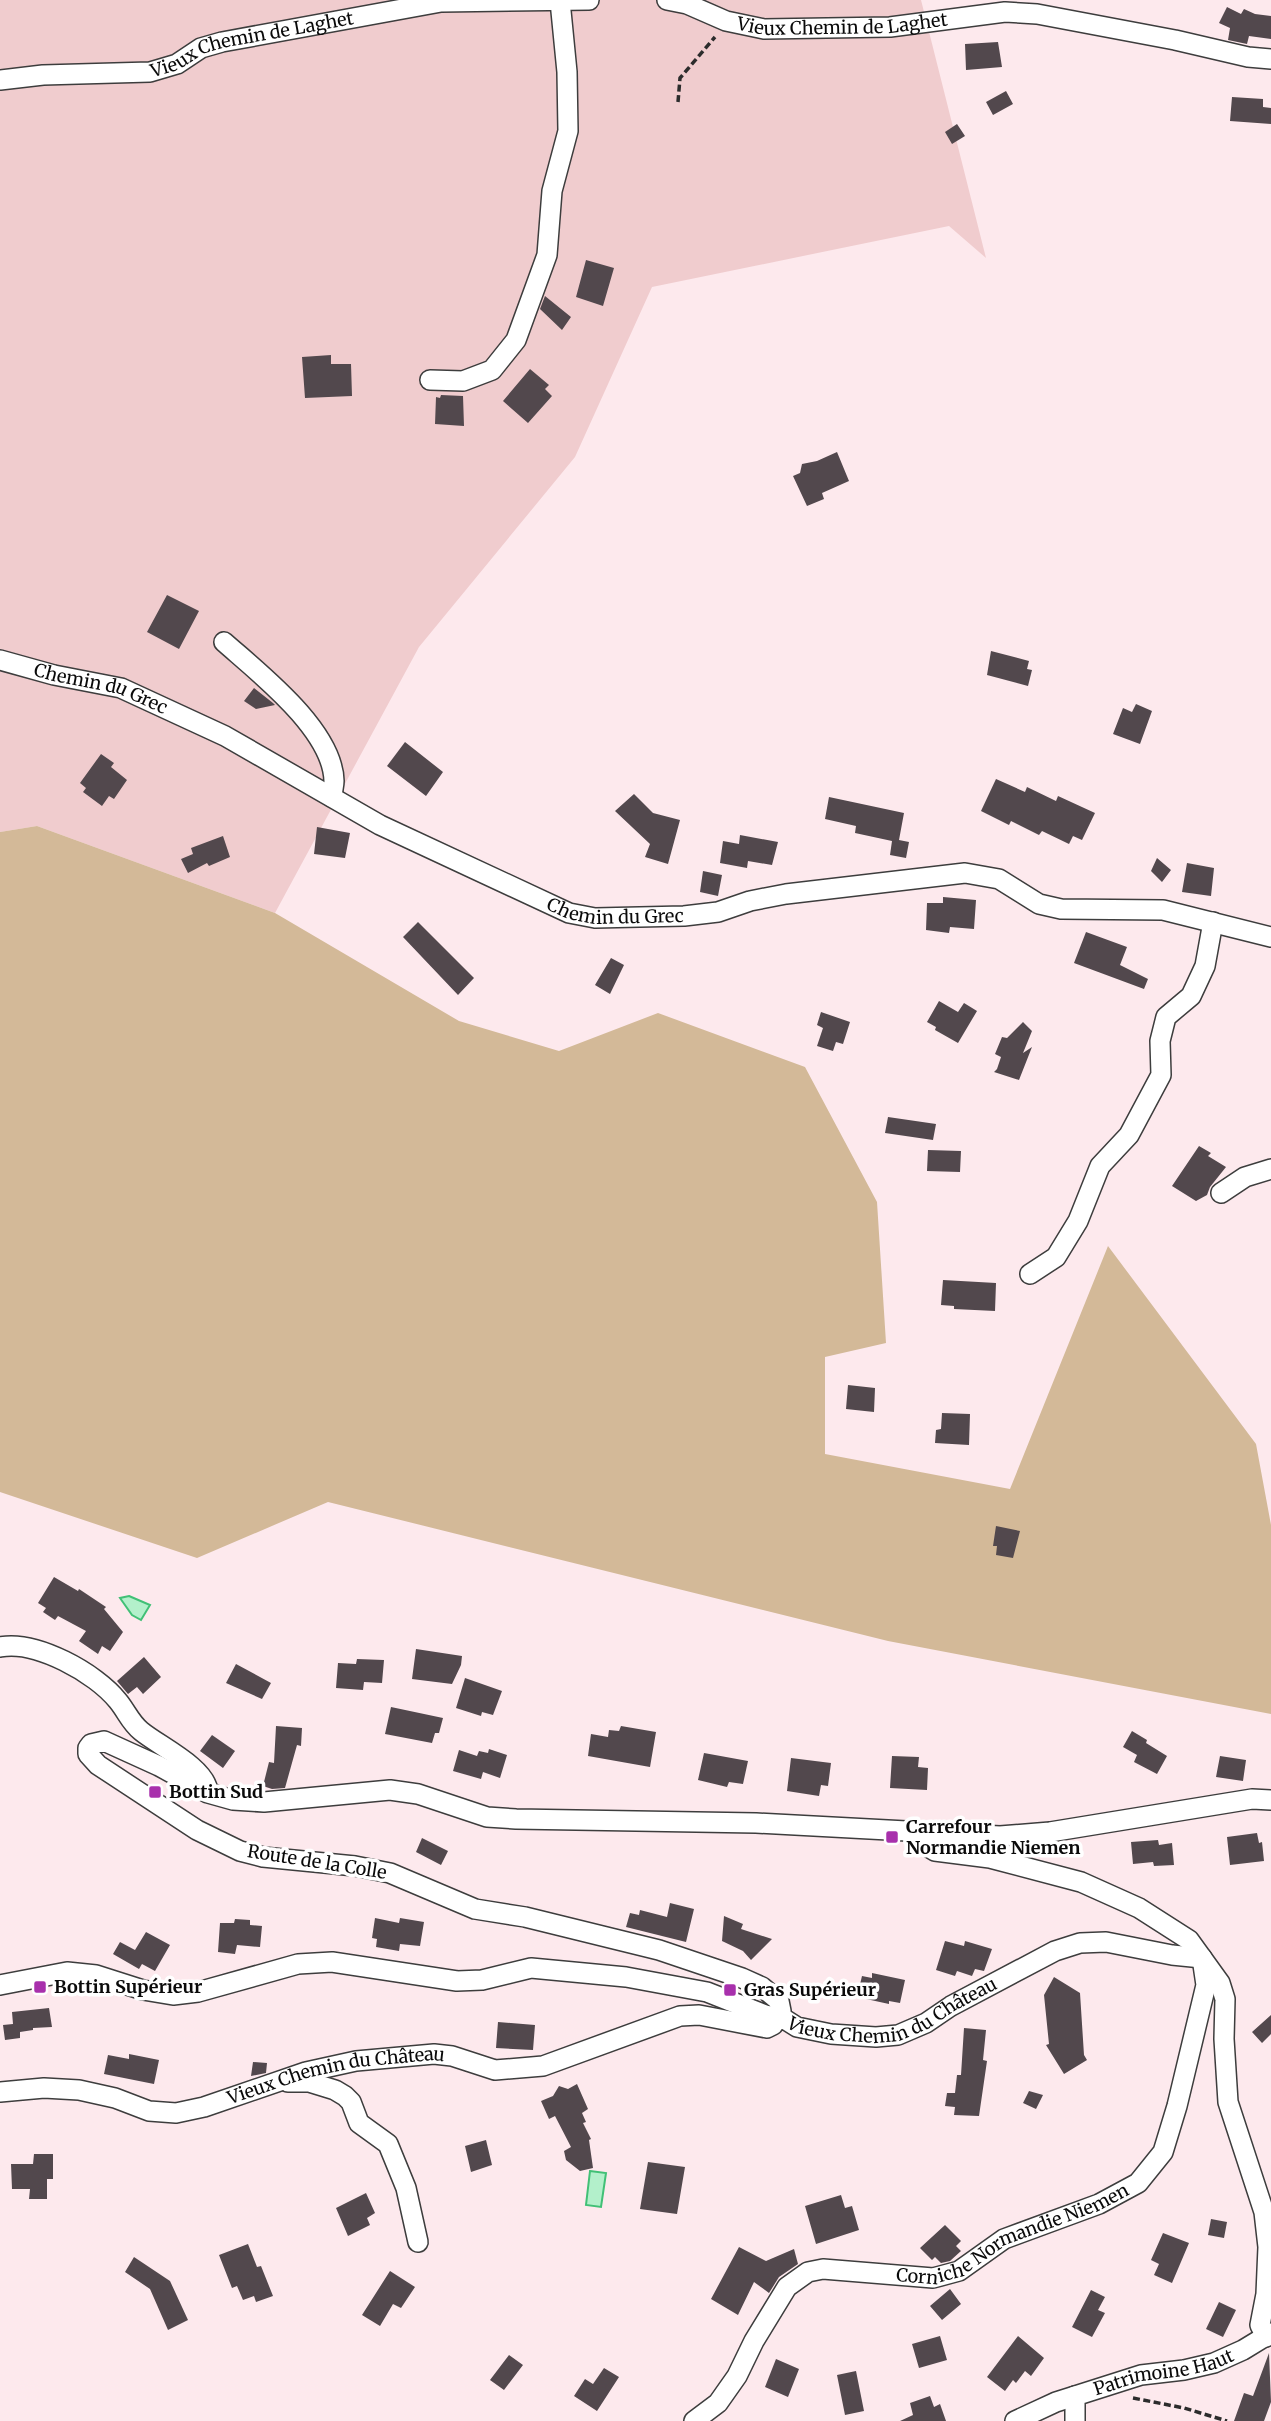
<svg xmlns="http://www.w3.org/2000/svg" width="1271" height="2421" font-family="Merriweather,serif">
<rect width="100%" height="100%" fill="#fde9ed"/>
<path fill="#f0ccce" d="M 0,0 L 921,0 L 986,258 L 949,226 L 652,287 L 575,457 L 419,647 L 275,913 L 37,826 L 0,832 Z"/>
<path fill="#d3b998" d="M 37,826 L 275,913 L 459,1021 L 559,1051 L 658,1013 L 805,1067 L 877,1202 L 886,1343 L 825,1357 L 825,1454 L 1010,1489 L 1108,1246 L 1256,1444 L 1271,1525 L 1271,1714 L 888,1641 L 328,1502 L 197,1558 L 0,1492 L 0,832 Z"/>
<path fill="#b3f0cb" stroke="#41c076" stroke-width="2" d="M 129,1596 L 150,1605 L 141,1620 L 132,1615 L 120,1598 Z
M 590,2171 L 606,2173 L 601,2207 L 586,2205 Z"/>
<path fill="#52484d" d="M 1227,7 L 1241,14 L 1244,9 L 1255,14 L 1271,16 L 1271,39 L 1249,36 L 1247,44 L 1228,40 L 1230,28 L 1219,23 Z
M 998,42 L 1002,67 L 966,70 L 965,44 Z
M 1006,91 L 1013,104 L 993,115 L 986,102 Z
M 1232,97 L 1263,99 L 1263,107 L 1271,108 L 1271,124 L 1230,121 Z
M 957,124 L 965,136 L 952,144 L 945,132 Z
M 586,260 L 614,268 L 603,306 L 576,297 Z
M 545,296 L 571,317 L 562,330 L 540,309 Z
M 331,355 L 331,364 L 351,364 L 352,396 L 305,398 L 302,357 Z
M 530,369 L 549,385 L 545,389 L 552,396 L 528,423 L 503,401 Z
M 441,395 L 463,396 L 464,426 L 435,424 L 436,397 L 440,398 Z
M 837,452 L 849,481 L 822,493 L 824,499 L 807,506 L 793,476 L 800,473 L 802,464 L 817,461 Z
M 167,595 L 199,611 L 179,649 L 147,632 Z
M 991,651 L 1029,661 L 1027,669 L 1032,670 L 1028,686 L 987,675 Z
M 254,688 L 273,703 L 275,705 L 256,709 L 244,701 Z
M 1136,704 L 1152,711 L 1140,744 L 1113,734 L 1123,708 L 1132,712 Z
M 405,742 L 443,772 L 426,796 L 387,766 Z
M 101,754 L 114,763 L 111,767 L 127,780 L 114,799 L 109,796 L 102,806 L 83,792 L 86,788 L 80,783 Z
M 996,779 L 1025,792 L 1027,787 L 1056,801 L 1058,796 L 1095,813 L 1082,840 L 1073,836 L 1069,844 L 1042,831 L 1039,835 L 1011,821 L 1009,825 L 981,811 Z
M 634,794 L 653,813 L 680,820 L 668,864 L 645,857 L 650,844 L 615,811 Z
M 829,797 L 904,813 L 899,840 L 909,842 L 906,858 L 890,855 L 892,841 L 855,833 L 856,826 L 825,819 Z
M 317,827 L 350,833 L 345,858 L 314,854 Z
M 740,835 L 778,842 L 772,865 L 748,861 L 747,868 L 720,863 L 723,841 L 739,844 Z
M 223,836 L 230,857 L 209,866 L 207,863 L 188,873 L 181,859 L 193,854 L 191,848 Z
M 1157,858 L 1171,870 L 1162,882 L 1151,871 Z
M 1187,863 L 1214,868 L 1211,896 L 1182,892 Z
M 703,871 L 722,875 L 718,896 L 700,892 Z
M 943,897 L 976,900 L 974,929 L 950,927 L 949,933 L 926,930 L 927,903 L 943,903 Z
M 418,922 L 474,978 L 458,995 L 403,937 Z
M 1086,932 L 1127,947 L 1120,965 L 1148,979 L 1144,989 L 1074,963 Z
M 611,958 L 624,965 L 610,994 L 595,985 Z
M 939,1001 L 958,1012 L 964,1003 L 977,1011 L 958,1043 L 935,1030 L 936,1027 L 927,1022 Z
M 821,1012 L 850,1022 L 843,1044 L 836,1042 L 833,1051 L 817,1046 L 823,1028 L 817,1025 Z
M 1023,1022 L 1032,1031 L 1023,1053 L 1032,1047 L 1019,1080 L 994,1072 L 997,1069 L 1001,1057 L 995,1054 L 1002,1037 L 1007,1038 Z
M 888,1117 L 936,1124 L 933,1140 L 885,1133 Z
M 1199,1146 L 1211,1153 L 1208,1156 L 1226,1167 L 1210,1187 L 1207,1195 L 1196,1201 L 1172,1186 Z
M 928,1150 L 961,1151 L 960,1172 L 927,1171 Z
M 943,1280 L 996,1283 L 995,1311 L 954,1309 L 954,1306 L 941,1305 Z
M 848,1385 L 875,1388 L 874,1412 L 846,1409 Z
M 942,1413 L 970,1414 L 969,1445 L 935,1443 L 936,1430 L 941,1429 Z
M 996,1526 L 1020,1531 L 1013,1558 L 996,1555 L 997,1546 L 993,1546 Z
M 54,1577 L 78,1591 L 79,1589 L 106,1607 L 104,1609 L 123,1632 L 110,1651 L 102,1646 L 98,1654 L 79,1641 L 86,1631 L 58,1616 L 55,1620 L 43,1612 L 46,1608 L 38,1603 Z
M 416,1649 L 462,1656 L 461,1665 L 452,1684 L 412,1679 Z
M 144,1657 L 161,1677 L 143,1694 L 137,1687 L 128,1694 L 117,1681 Z
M 357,1659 L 384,1660 L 382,1683 L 364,1682 L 363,1690 L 336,1688 L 338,1663 L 356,1664 Z
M 236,1664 L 271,1683 L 262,1699 L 226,1683 Z
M 465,1678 L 502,1691 L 493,1715 L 482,1712 L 481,1716 L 456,1708 Z
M 391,1707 L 443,1718 L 439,1733 L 435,1733 L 432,1743 L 385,1734 Z
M 276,1726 L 302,1728 L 301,1746 L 297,1745 L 285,1788 L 272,1789 L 263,1786 L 269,1762 L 274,1763 Z
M 621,1726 L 656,1732 L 650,1767 L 588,1756 L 591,1734 L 608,1737 L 609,1730 L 619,1731 Z
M 1132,1731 L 1147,1740 L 1146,1743 L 1167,1756 L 1157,1774 L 1134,1762 L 1137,1755 L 1123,1747 Z
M 212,1735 L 235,1751 L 223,1768 L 200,1751 Z
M 489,1749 L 507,1755 L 500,1778 L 483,1772 L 481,1779 L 453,1771 L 459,1750 L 477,1756 L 479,1751 L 488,1753 Z
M 704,1753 L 748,1761 L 743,1784 L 729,1782 L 727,1787 L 698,1780 Z
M 892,1756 L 919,1757 L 918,1767 L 928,1768 L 927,1790 L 890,1788 Z
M 1220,1756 L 1246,1760 L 1243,1781 L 1216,1777 Z
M 791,1758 L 831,1763 L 828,1786 L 821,1785 L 819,1796 L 787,1791 Z
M 1257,1833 L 1259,1843 L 1262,1842 L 1264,1861 L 1230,1865 L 1227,1837 Z
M 422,1838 L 448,1851 L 441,1865 L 416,1852 Z
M 1158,1840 L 1159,1845 L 1172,1843 L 1174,1865 L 1154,1866 L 1153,1862 L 1133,1864 L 1131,1842 Z
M 670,1903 L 694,1909 L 686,1942 L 626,1927 L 630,1913 L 639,1915 L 640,1910 L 667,1917 Z
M 724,1916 L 743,1924 L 741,1929 L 772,1939 L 751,1960 L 743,1951 L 722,1941 Z
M 375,1918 L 399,1923 L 400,1918 L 424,1922 L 420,1946 L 400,1944 L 399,1951 L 376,1947 L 377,1939 L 372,1938 Z
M 235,1919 L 250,1920 L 250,1925 L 262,1926 L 260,1947 L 237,1945 L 235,1954 L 218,1952 L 220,1923 L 234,1923 Z
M 146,1932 L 170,1945 L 155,1971 L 142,1964 L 139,1969 L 113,1954 L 120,1942 L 135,1950 Z
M 945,1941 L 964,1946 L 965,1941 L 992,1949 L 984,1971 L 975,1969 L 972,1976 L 957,1971 L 955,1976 L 936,1970 Z
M 872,1973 L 905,1980 L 900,2003 L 889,2001 L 889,2004 L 857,1997 L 862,1976 L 872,1978 Z
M 1054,1977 L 1080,1993 L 1084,2055 L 1087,2060 L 1064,2074 L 1046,2045 L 1049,2044 L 1044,1995 Z
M 49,2008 L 52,2027 L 33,2028 L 33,2030 L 20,2032 L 20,2038 L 5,2040 L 3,2025 L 13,2024 L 12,2012 Z
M 1271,2015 L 1271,2034 L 1262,2043 L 1252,2032 Z
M 498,2022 L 535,2025 L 533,2050 L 496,2048 Z
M 964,2028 L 986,2030 L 983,2060 L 987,2061 L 979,2116 L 954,2115 L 955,2107 L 945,2106 L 947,2093 L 955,2093 L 957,2075 L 961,2075 Z
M 129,2054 L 159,2060 L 154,2084 L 104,2074 L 108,2055 L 129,2059 Z
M 253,2062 L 267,2063 L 266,2073 L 251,2076 Z
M 577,2084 L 588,2109 L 582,2113 L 586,2122 L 583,2123 L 591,2139 L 589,2140 L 593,2168 L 580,2171 L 566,2160 L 564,2151 L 571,2147 L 555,2116 L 549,2119 L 541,2101 L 553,2096 L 559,2086 L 568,2089 Z
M 1029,2091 L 1043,2095 L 1036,2109 L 1023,2103 Z
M 486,2140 L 492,2165 L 471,2172 L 465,2146 Z
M 34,2154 L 53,2154 L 53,2179 L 47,2179 L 47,2199 L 29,2199 L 30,2189 L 12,2189 L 11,2164 L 33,2164 Z
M 648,2162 L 685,2167 L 677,2214 L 640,2209 Z
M 366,2193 L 375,2213 L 367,2218 L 370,2225 L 348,2236 L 336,2208 Z
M 841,2195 L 845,2208 L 852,2206 L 859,2230 L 816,2244 L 805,2206 Z
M 1211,2219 L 1227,2222 L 1224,2238 L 1208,2235 Z
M 945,2225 L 961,2241 L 956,2246 L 961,2251 L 950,2261 L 941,2263 L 935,2257 L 932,2260 L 920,2248 Z
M 1163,2233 L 1189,2243 L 1172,2283 L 1154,2275 L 1159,2264 L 1151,2260 Z
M 248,2244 L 257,2267 L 261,2266 L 273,2296 L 256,2302 L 254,2296 L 243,2300 L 237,2286 L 232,2288 L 219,2255 Z
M 739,2247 L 766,2261 L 794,2249 L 798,2264 L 779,2277 L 769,2293 L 754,2282 L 738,2315 L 711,2299 Z
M 134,2257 L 170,2281 L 188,2320 L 168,2330 L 150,2289 L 125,2272 Z
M 390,2271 L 415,2287 L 401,2308 L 393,2304 L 380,2326 L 362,2315 Z
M 950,2289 L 961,2304 L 942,2320 L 930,2306 Z
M 1091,2290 L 1105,2297 L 1098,2310 L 1105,2313 L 1092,2337 L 1072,2327 Z
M 1219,2302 L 1236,2310 L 1223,2337 L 1206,2329 Z
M 940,2336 L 947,2360 L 919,2368 L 912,2344 Z
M 1018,2336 L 1044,2358 L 1031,2376 L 1025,2371 L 1016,2383 L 1013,2380 L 1005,2391 L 987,2377 Z
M 1269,2353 L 1271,2402 L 1264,2421 L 1234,2421 L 1244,2393 L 1253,2396 Z
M 509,2355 L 523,2365 L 504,2390 L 490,2380 Z
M 776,2359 L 799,2369 L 788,2397 L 765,2387 Z
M 604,2368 L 619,2377 L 597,2411 L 574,2396 L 585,2379 L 593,2384 Z
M 856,2371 L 864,2411 L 845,2415 L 837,2375 Z
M 930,2396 L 934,2407 L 940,2404 L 946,2421 L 900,2421 L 913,2415 L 910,2403 Z"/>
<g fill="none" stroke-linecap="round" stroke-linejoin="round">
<g stroke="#3d3d3d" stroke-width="22">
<g id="minor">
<path id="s1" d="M 667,0 L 687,4 L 726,21 L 764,29 L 890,27 L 1005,12 L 1037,14 L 1175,40 L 1248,57 L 1271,59"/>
<path id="s2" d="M 0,80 L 43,75 L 150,72 L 177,64 L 201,48 L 222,42 L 441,2 L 589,0"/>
<path d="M 430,380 L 463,381 L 492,370 L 516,340 L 547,255 L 552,191 L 568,131 L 567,72 L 560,1"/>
<path d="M 224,642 C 259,673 333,730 334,781 C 334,786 332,792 332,797"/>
<path id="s3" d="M 0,660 L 54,675 L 121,688 L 225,736 L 380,825 L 569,913 L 595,918 L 684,916 L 718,912 L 750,901 L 786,894 L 965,873 L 999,879 L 1039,904 L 1061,909 L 1163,910 L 1271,937"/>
<path d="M 1221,1193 L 1245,1177 L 1271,1169"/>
<path d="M 1030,1274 L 1056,1257 L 1078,1221 L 1100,1166 L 1129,1135 L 1161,1075 L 1160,1041 L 1166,1017 L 1191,996 L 1205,966 L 1213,922"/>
<path d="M 0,1647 C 36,1640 96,1673 118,1701 C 127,1712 130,1722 141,1731 C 159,1746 205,1767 208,1791"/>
<path d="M 0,1985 L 67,1972 L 96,1975 L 143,1990 L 173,1995 L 198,1992 L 298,1964 L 332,1962 L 457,1981 L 482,1980 L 531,1968 L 626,1977 L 707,1992 L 768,2016 L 778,2015 L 781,2011 L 779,2001 L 762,1987 L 742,1978 L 659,1950 L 525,1917 L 475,1909 L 390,1873 L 355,1866 L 263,1857 L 240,1851 L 197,1830 L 98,1765 L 88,1754 L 88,1748 L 91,1744 L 104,1741 L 159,1766 L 208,1793 L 233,1800 L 264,1802 L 390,1790 L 418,1794 L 487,1817 L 516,1819 L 756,1823 L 1000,1836 L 1050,1832 L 1252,1799 L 1271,1800"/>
<path d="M 288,2082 L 309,2082 L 335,2090 L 345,2096 L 351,2102 L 359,2123 L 388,2144 L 406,2188 L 418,2242"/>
<path id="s4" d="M 0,2092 L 44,2088 L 79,2090 L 115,2098 L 149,2111 L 176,2113 L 204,2107 L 306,2072 L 356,2061 L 434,2054 L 452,2056 L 495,2070 L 543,2066 L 680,2016 L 699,2015 L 767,2028 L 773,2025 L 778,2015 L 797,2027 L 831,2034 L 876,2037 L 898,2035 L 926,2023 L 951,2006 L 1055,1951 L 1080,1943 L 1106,1942 L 1172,1955 L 1202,1958 L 1220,1983 L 1225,1999 L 1224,2039 L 1228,2102 L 1264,2212 L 1268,2247 L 1266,2294 L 1260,2325 L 1266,2337"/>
<path id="s5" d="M 694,2421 L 718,2403 L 737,2376 L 754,2341 L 787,2287 L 808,2272 L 823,2269 L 933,2278 L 959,2271 L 1004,2239 L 1099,2204 L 1138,2183 L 1163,2152 L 1177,2106 L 1206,1985 L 1202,1958 L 1189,1940 L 1139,1908 L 1081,1882 L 990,1858 L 935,1851 L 920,1842 L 918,1831"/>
<path d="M 1015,2421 L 1056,2402 L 1075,2396"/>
<path id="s6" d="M 1075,2421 L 1075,2396 L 1141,2375 L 1184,2370 L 1214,2363 L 1243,2350 L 1271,2333"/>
</g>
</g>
<path stroke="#2c2c2c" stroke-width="3.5" stroke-dasharray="7 3.5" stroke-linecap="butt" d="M 678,102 L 680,78 L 715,37
M 1133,2398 L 1184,2408 L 1227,2421"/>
<use href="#minor" stroke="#fff" stroke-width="19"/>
</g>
<g fill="#a830ac" stroke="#fff" stroke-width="2.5">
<rect x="148" y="1785" width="14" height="14" rx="3.5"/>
<rect x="885" y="1830" width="14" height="14" rx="3.5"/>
<rect x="33" y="1980" width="14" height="14" rx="3.5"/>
<rect x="723" y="1983" width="14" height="14" rx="3.5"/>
</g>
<g text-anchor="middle" stroke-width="7" stroke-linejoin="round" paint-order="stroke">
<g font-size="18" fill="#0a0a0a" stroke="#fff">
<text dy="6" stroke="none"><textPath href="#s1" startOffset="180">Vieux Chemin de Laghet</textPath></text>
<text dy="6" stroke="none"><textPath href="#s2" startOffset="257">Vieux Chemin de Laghet</textPath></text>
<text dy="6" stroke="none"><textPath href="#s3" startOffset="105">Chemin du Grec</textPath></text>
<text dy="6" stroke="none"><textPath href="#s3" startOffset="672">Chemin du Grec</textPath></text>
<text transform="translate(317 1862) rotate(9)" y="6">Route de la Colle</text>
<text dy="6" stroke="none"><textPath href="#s4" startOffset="933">Vieux Chemin du Château</textPath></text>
<text dy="6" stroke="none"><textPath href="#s4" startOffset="345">Vieux Chemin du Château</textPath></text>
<text dy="6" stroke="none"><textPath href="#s5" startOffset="406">Corniche Normandie Niemen</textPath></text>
<text dy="6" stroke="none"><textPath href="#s6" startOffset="117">Patrimoine Haut</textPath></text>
</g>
<g font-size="18" font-weight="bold" fill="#0a0a0a" stroke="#fff" text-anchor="start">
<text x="169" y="1798">Bottin Sud</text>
<text x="906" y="1833">Carrefour<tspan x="906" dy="21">Normandie Niemen</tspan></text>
<text x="54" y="1993">Bottin Supérieur</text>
<text x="744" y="1996">Gras Supérieur</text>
</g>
</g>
</svg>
